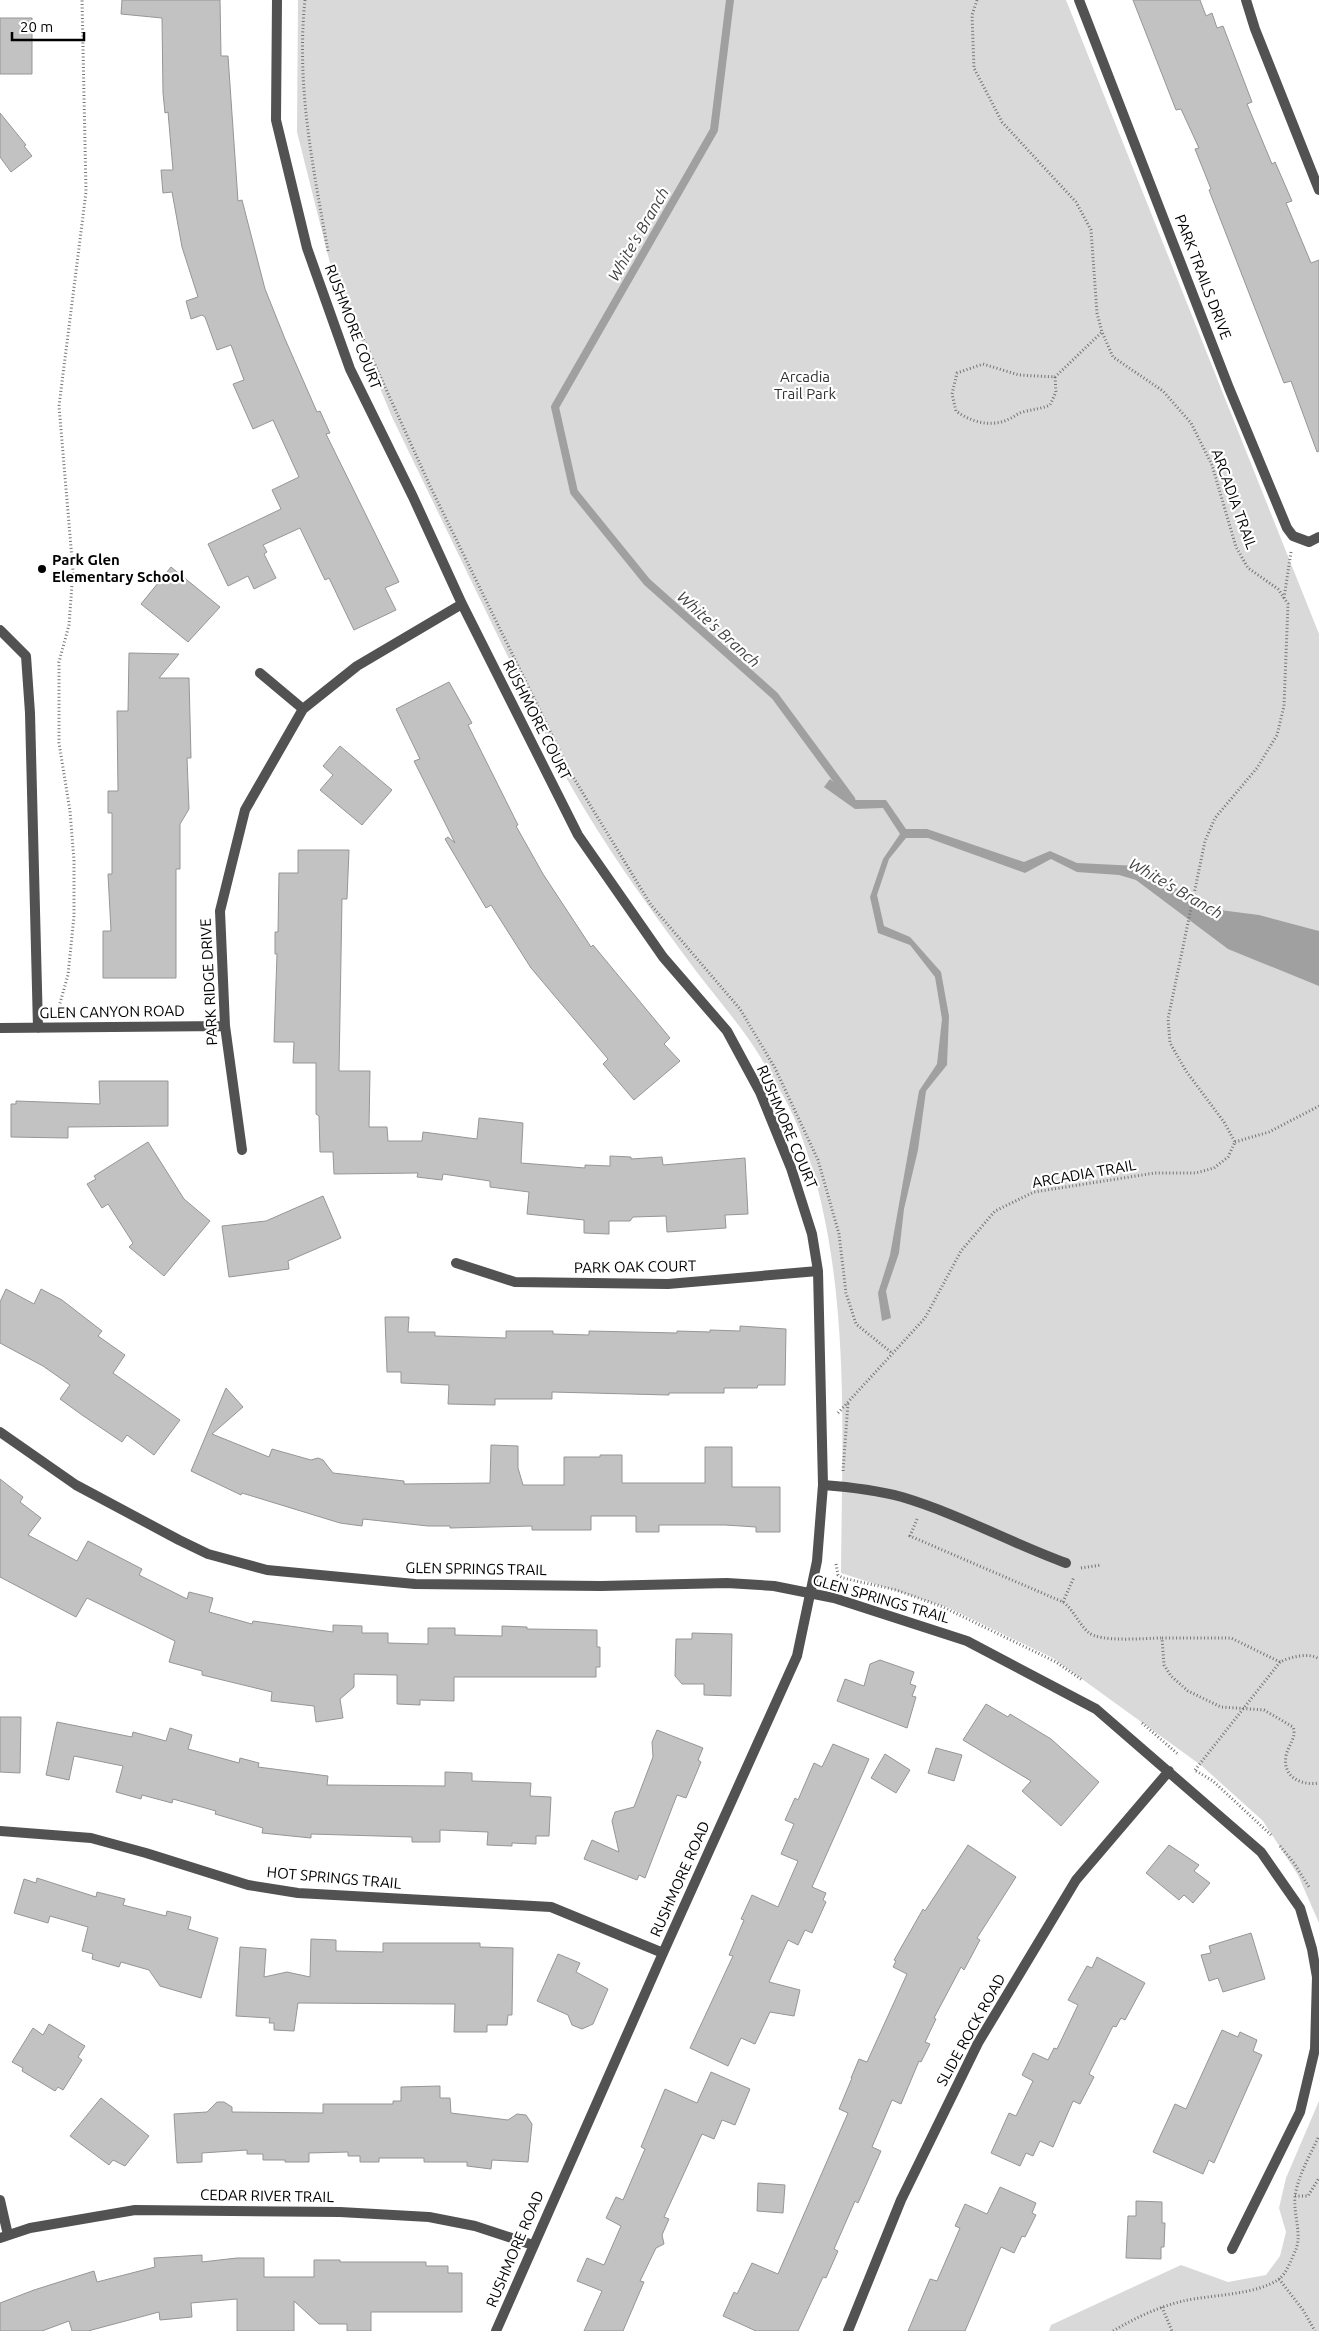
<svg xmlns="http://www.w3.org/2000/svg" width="1319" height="2331" font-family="Ubuntu,sans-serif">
<rect width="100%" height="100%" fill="#fff"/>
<path fill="#d9d9d9" d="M 298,0 L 1066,0 L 1319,634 L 1319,1923 L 1298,1875 L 1263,1821 L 1202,1766 L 1053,1658 L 949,1608 L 841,1573 C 842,1428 852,1270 800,1132 C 791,1107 775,1081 761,1058 C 743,1028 718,1000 696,971 C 650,909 605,847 567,779 L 392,417 L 333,275 L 297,132 Z
M 1319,2101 L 1319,2331 L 1049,2331 L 1051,2325 L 1181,2265 L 1228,2282 L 1266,2275 L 1280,2256 L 1286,2232 L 1279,2208 L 1286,2178 Z"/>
<path fill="#a0a0a0" d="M 830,779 L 856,800 L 886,800 L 906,829 L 927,829 L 1024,862 L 1050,851 L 1077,863 L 1138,866 L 1212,909 L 1259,915 L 1319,931 L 1319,986 L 1228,949 L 1136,880 L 1119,875 L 1077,872 L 1051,859 L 1025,873 L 928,838 L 906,838 L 889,859 L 877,895 L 884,926 L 910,937 L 941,972 L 949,1016 L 947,1065 L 926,1091 L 918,1150 L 904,1209 L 899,1253 L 886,1291 L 891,1318 L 882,1321 L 878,1293 L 890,1255 L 919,1091 L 937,1064 L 942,1019 L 935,977 L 910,945 L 878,933 L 870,897 L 883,859 L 900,834 L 883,808 L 855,809 L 824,787 Z"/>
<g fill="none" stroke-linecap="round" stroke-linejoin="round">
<path stroke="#a0a0a0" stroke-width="8" d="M 730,0 L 714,130 L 555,407 L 574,492 L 647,582 L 775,696 L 851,799"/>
</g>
<path fill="#c2c2c2" stroke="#969696" d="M 122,0 L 220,0 L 221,56 L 228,56 L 238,201 L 242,200 L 265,289 L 285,339 L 317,412 L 320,411 L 330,433 L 326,434 L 399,582 L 385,588 L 396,610 L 354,630 L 329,578 L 325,580 L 300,528 L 263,545 L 267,552 L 264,554 L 276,578 L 254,589 L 248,576 L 228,586 L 208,544 L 281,509 L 272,490 L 299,477 L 273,420 L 253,429 L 233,384 L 244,380 L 231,345 L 217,350 L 205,317 L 202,315 L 191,319 L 186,301 L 198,297 L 182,247 L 172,192 L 163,193 L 161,170 L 173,170 L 168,112 L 165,113 L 163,93 L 162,18 L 121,14 Z
M 1133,0 L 1200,0 L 1206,16 L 1212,13 L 1217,28 L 1223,26 L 1252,102 L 1247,104 L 1272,164 L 1275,162 L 1292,201 L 1286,203 L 1311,263 L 1319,260 L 1319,451 L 1317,452 L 1291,381 L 1284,383 L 1277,365 L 1209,190 L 1211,189 L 1195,149 L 1199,148 L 1181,109 L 1176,110 Z
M 0,18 L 32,18 L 32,74 L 0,74 Z
M 0,113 L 26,145 L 24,146 L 32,156 L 11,172 L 0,157 Z
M 171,567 L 220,607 L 188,642 L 141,604 Z
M 129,653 L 179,654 L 159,678 L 189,678 L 191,758 L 187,758 L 189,809 L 180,824 L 180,869 L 176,869 L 176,978 L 103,978 L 103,931 L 111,931 L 108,874 L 112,874 L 112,813 L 108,813 L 108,791 L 118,791 L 117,711 L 128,711 Z
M 449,682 L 472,723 L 468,725 L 518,825 L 516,826 L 543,874 L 591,947 L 593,945 L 670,1038 L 664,1044 L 680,1061 L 634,1100 L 603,1064 L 608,1059 L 531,968 L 491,905 L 486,908 L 445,839 L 448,837 L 455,843 L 414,761 L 420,759 L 396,709 Z
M 340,746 L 392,790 L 362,825 L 320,790 L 333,775 L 323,766 Z
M 298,850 L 349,850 L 347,899 L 342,899 L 339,1071 L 370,1071 L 369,1127 L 387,1127 L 388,1141 L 422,1141 L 423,1132 L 477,1139 L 479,1118 L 523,1123 L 521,1163 L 585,1168 L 585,1165 L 610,1166 L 610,1156 L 631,1157 L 631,1159 L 662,1157 L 663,1165 L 745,1158 L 748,1214 L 725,1215 L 726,1228 L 667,1232 L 666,1216 L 633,1217 L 630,1221 L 609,1221 L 609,1234 L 584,1233 L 584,1220 L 527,1214 L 529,1192 L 490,1187 L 490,1181 L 443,1174 L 442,1180 L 417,1177 L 418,1173 L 334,1174 L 333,1152 L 320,1152 L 319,1116 L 316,1114 L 316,1063 L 293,1063 L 294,1042 L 274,1042 L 277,954 L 275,954 L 275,932 L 278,932 L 279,873 L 298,873 Z
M 99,1081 L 168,1081 L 168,1126 L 68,1127 L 68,1138 L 11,1137 L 11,1104 L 16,1104 L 16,1101 L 100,1104 Z
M 148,1142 L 184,1199 L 210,1221 L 164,1276 L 129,1247 L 133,1243 L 108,1204 L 102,1208 L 87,1184 L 96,1179 L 94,1176 Z
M 323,1196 L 341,1238 L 288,1261 L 289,1269 L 229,1277 L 222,1226 L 266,1221 Z
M 6,1289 L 34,1304 L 41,1289 L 62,1300 L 102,1331 L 98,1336 L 125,1355 L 113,1373 L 180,1420 L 154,1455 L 127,1435 L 122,1442 L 82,1415 L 60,1399 L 70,1385 L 43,1366 L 0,1343 L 0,1302 Z
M 385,1317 L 409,1317 L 408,1332 L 435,1332 L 435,1336 L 506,1338 L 506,1331 L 553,1331 L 553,1334 L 589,1335 L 589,1331 L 677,1333 L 677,1331 L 710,1332 L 710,1330 L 740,1331 L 740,1326 L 786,1329 L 785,1385 L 758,1385 L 757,1388 L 724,1388 L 724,1393 L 669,1393 L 669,1395 L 552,1392 L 552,1399 L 495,1399 L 495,1405 L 448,1404 L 449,1385 L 401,1383 L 401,1372 L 387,1372 Z
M 226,1388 L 243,1407 L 212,1434 L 269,1457 L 272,1449 L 311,1460 L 318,1458 L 323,1460 L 333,1473 L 404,1481 L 404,1484 L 490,1483 L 491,1445 L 518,1446 L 518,1468 L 523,1485 L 564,1485 L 564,1457 L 600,1457 L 600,1455 L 622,1455 L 622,1483 L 705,1483 L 705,1447 L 732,1447 L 732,1487 L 780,1487 L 780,1532 L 756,1532 L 756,1527 L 725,1525 L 659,1525 L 659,1532 L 636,1532 L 636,1516 L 591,1516 L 591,1530 L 532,1530 L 532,1526 L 450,1528 L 450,1526 L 428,1526 L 363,1519 L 362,1526 L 340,1523 L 242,1493 L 241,1495 L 191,1471 Z
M 0,1479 L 23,1497 L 20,1502 L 41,1518 L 28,1535 L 77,1561 L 88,1541 L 142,1569 L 139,1575 L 187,1599 L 189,1592 L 213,1598 L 209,1612 L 252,1624 L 253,1621 L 333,1632 L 333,1625 L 362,1626 L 362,1633 L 388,1633 L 388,1643 L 428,1644 L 428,1628 L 455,1628 L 455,1635 L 502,1636 L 502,1626 L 527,1627 L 527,1629 L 597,1630 L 597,1647 L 600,1647 L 600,1667 L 596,1667 L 596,1677 L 454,1677 L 454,1701 L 420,1700 L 420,1705 L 397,1704 L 397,1675 L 354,1674 L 354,1687 L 340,1699 L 343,1718 L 316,1722 L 314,1706 L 271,1701 L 272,1692 L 202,1675 L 202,1671 L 169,1662 L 175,1641 L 87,1598 L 76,1617 L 0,1577 Z
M 692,1633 L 732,1634 L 731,1696 L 704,1695 L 704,1684 L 682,1684 L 675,1676 L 676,1639 L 692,1639 Z
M 880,1660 L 914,1672 L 910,1684 L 916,1686 L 912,1696 L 916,1697 L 907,1728 L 837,1701 L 845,1679 L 864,1686 L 870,1664 Z
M 986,1704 L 1008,1717 L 1010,1714 L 1051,1739 L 1099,1782 L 1061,1826 L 1022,1791 L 1031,1781 L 963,1740 Z
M 0,1717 L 21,1717 L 20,1773 L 0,1772 Z
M 57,1722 L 132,1737 L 133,1732 L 166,1741 L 170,1728 L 192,1735 L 188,1749 L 239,1763 L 240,1758 L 259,1763 L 258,1767 L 328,1776 L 327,1785 L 445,1786 L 445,1772 L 472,1773 L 472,1781 L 531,1783 L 530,1796 L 551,1797 L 549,1836 L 536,1836 L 536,1844 L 512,1843 L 512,1846 L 487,1845 L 488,1832 L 440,1830 L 440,1842 L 412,1842 L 412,1837 L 311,1834 L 311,1838 L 262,1833 L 263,1828 L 215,1814 L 216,1811 L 173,1799 L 172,1803 L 142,1795 L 141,1799 L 116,1792 L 123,1766 L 74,1756 L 69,1780 L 46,1775 Z
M 657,1730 L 703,1748 L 698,1760 L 701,1762 L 686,1798 L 677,1795 L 645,1878 L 639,1875 L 637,1880 L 584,1859 L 592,1840 L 619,1852 L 612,1821 L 615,1812 L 634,1807 L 653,1757 L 652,1742 Z
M 833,1744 L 869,1759 L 812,1887 L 826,1893 L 823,1900 L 826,1902 L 812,1933 L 805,1930 L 798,1945 L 788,1940 L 769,1982 L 800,1990 L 794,2016 L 770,2012 L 755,2044 L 741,2038 L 728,2066 L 690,2048 L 733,1956 L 729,1955 L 744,1920 L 741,1919 L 752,1895 L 778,1907 L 798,1861 L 781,1854 L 794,1824 L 785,1820 L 795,1798 L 798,1800 L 814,1763 L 822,1767 Z
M 936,1748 L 962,1755 L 954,1781 L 928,1773 Z
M 885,1754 L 910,1770 L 896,1793 L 871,1778 Z
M 968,1845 L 1016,1877 L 977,1938 L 980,1940 L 964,1970 L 961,1967 L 934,2018 L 936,2019 L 925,2042 L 930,2044 L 921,2062 L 919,2061 L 901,2104 L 892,2100 L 872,2147 L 881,2151 L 858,2203 L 855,2201 L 834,2249 L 838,2251 L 826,2278 L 823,2277 L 798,2331 L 756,2331 L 723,2316 L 734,2292 L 737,2294 L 752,2263 L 778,2274 L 848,2113 L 839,2109 L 852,2078 L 851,2078 L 859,2059 L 867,2062 L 907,1974 L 893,1967 L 896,1961 L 894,1960 L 923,1909 L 925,1911 Z
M 1169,1845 L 1199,1865 L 1194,1871 L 1210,1883 L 1193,1903 L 1184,1895 L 1179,1900 L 1146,1873 Z
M 37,1878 L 96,1897 L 97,1892 L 125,1899 L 123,1905 L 166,1916 L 167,1911 L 191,1917 L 188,1929 L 218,1938 L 201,1998 L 160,1986 L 149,1970 L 121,1962 L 119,1967 L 92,1959 L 93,1954 L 82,1951 L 88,1927 L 50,1916 L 48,1923 L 14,1913 L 24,1879 L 36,1883 Z
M 1251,1933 L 1265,1979 L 1223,1992 L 1218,1978 L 1209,1981 L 1201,1955 L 1211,1953 L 1209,1946 Z
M 311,1939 L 336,1940 L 336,1951 L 383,1952 L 383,1943 L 480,1943 L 480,1947 L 513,1948 L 512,2015 L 508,2015 L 507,2025 L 487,2025 L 487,2032 L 454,2032 L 455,2004 L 298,2003 L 294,2031 L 274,2030 L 274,2023 L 269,2023 L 270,2018 L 236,2016 L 240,1947 L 266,1949 L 264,1977 L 287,1972 L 310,1977 Z
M 558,1954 L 580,1963 L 576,1972 L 608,1989 L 593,2024 L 582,2029 L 572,2025 L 568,2015 L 537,2001 Z
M 1097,1957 L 1145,1983 L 1125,2020 L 1121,2018 L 1116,2027 L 1113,2026 L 1089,2074 L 1094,2077 L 1080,2104 L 1073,2101 L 1053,2147 L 1040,2141 L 1033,2156 L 1026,2153 L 1020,2166 L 991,2153 L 1009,2113 L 1016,2116 L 1033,2081 L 1022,2075 L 1033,2053 L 1048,2060 L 1054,2048 L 1057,2049 L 1078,2005 L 1068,2000 L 1087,1966 L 1092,1968 Z
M 49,2024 L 85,2046 L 78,2057 L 82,2060 L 63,2090 L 58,2087 L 55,2091 L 22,2071 L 23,2068 L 12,2062 L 33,2028 L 43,2035 Z
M 1222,2030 L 1238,2037 L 1240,2032 L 1257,2040 L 1253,2051 L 1262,2055 L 1214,2163 L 1209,2160 L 1203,2174 L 1153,2152 L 1175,2104 L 1186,2109 Z
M 711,2072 L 750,2089 L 735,2125 L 722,2120 L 714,2139 L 702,2134 L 664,2217 L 669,2219 L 662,2235 L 664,2244 L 656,2248 L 640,2281 L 644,2282 L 623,2331 L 584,2331 L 602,2291 L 577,2281 L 587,2258 L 604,2265 L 621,2226 L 606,2218 L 616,2197 L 623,2200 L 645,2149 L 641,2147 L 665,2089 L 697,2103 Z
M 440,2086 L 440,2098 L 450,2098 L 451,2113 L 508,2120 L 517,2114 L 526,2115 L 532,2124 L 528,2162 L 492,2160 L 491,2169 L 467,2166 L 467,2162 L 424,2162 L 424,2158 L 379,2158 L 379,2162 L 360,2162 L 360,2156 L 348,2156 L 348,2152 L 309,2153 L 309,2162 L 285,2162 L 285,2160 L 263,2160 L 263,2154 L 247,2154 L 247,2150 L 202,2153 L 202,2162 L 177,2163 L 174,2114 L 207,2112 L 217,2102 L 224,2102 L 232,2107 L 232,2112 L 323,2113 L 323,2104 L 393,2104 L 393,2101 L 401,2101 L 401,2087 Z
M 101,2098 L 149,2136 L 125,2166 L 113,2160 L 109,2165 L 70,2136 Z
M 758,2183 L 785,2185 L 783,2213 L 757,2211 Z
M 1000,2187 L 1036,2203 L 1032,2213 L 1036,2215 L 1025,2237 L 1022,2236 L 1014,2253 L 1001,2247 L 965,2331 L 908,2331 L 930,2279 L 937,2281 L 960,2228 L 955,2226 L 965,2204 L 987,2214 Z
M 1136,2201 L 1162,2202 L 1162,2223 L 1165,2223 L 1164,2247 L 1161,2247 L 1161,2259 L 1126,2258 L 1128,2216 L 1136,2216 Z
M 202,2255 L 202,2262 L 237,2258 L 264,2258 L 264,2277 L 314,2277 L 314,2260 L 340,2260 L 340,2262 L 426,2262 L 426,2266 L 448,2266 L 448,2273 L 462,2273 L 462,2312 L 371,2312 L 371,2331 L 347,2331 L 347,2324 L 319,2324 L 294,2301 L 294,2331 L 237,2331 L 237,2299 L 191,2303 L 192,2317 L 160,2320 L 159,2312 L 88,2331 L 72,2331 L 69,2321 L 42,2331 L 0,2331 L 0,2303 L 34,2290 L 94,2271 L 97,2282 L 155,2267 L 154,2258 Z"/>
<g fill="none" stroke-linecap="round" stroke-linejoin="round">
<path stroke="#747474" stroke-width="3" stroke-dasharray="1 2.5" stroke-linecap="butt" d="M 305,0 C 296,85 313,168 328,251
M 346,301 L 430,486 L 570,772 L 651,905 L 740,1009 L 775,1068 L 818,1160 L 839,1234 L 846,1293 L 856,1324 L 892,1353
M 1055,377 L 1056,392 L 1050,405 C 1041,409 1033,409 1023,412 C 1018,413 1014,417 1009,419 C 991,428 971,422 956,411 L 952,394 L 957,373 L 983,364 L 1019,375 L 1055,377 L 1102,332
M 1284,598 L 1291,552
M 58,1010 L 68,975 L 74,916 L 74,861 L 70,811 L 59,743 L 59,662 L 69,625 L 73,571 L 59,406 L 86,192 L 82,0
M 1235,1142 L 1269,1132 L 1319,1106
M 838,1413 L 925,1318 L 961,1251 L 995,1211 L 1034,1192 L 1155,1173 L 1196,1173 L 1214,1168 L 1228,1157 L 1235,1142 L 1224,1122 L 1186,1071 L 1170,1043 L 1168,1019 L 1205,841 L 1215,818 L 1257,768 L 1277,735 L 1284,706 L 1288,604 L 1278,589 L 1248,568 L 1236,547 L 1212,465 L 1191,423 L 1163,391 L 1113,357 L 1102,332 L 1097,313 L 1091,230 L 1076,202 L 1002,122 L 974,68 L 972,15 L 977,0
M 843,1471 L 848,1403
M 917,1519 L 910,1536 L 1063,1602 C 1074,1610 1078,1623 1088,1632 C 1100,1643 1145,1638 1162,1638
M 836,1564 L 838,1575 L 843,1578 L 896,1590 L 943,1607 L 1056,1662 L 1082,1680
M 1081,1568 L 1101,1565
M 1063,1602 L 1074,1577
M 1280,1662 L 1231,1638 L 1162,1638 L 1164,1665 L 1171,1676 L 1188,1691 L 1221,1707 L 1264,1710 L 1293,1727 C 1297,1738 1288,1745 1286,1756 C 1282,1777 1302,1786 1319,1783
M 1142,1723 L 1179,1755
M 1195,1770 L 1280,1662 C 1290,1657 1309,1652 1319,1659
M 1196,1771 L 1213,1781 L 1271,1835
M 1280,1846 L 1294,1863 L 1309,1887
M 1295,2196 L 1308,2196 L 1319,2178
M 1279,2279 L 1303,2310 L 1315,2331
M 1162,2307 L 1172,2331
M 1113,2331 C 1135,2318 1158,2307 1183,2301 C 1209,2295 1257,2295 1279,2279 C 1287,2273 1292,2258 1296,2249 C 1302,2234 1293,2212 1295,2196 C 1298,2176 1310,2155 1319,2136"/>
<path stroke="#525252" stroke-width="10" d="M 1246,0 L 1255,29 L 1319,190
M 823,1485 C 850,1487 876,1490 902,1497 C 959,1514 1011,1543 1066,1563"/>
<path stroke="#525252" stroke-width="10" d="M 277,0 L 276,120 L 307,248 L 350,369 L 413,497 L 462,604 L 578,835 L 663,957 L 727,1031 L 760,1092 L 791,1168 L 812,1234 L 818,1271 L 823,1485 L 817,1561 L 797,1656 L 663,1953 L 496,2331
M 1079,0 L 1229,388 L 1287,528 L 1293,536 L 1309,542 L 1319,537
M 0,630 L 26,656 L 30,713 L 38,1028
M 260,673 L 303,709
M 0,1028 L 225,1026
M 242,1150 L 225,1026 L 220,911 L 245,810 L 303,709 L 357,666 L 462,604
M 456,1263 L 515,1282 L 668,1284 L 818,1271
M 0,1432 L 76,1485 L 179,1540 L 208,1554 L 267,1570 L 415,1584 L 601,1586 L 727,1583 L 774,1586 L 834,1598 L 967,1641 L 1096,1709 L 1261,1852 L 1300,1908 L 1312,1949 L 1317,1977 L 1315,2049 L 1300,2112 L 1232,2249
M 0,1831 L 91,1838 L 146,1853 L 248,1885 L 298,1893 L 551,1907 L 663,1953
M 0,2200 L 8,2235
M 0,2238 L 30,2228 L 135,2210 L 340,2212 L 429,2217 L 475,2226 L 533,2245
M 848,2331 L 901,2200 L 978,2043 L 1076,1880 L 1169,1771"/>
</g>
<circle fill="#000" stroke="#fff" stroke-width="2" cx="42" cy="569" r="5"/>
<g text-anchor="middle" stroke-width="4.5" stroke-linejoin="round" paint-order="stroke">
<g font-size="15" fill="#000" stroke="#fff">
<text transform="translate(1203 277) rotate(69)" y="5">PARK TRAILS DRIVE</text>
<text transform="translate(353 327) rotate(69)" y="5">RUSHMORE COURT</text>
<text transform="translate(1234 499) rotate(70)" y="5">ARCADIA TRAIL</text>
<text transform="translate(537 720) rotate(63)" y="5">RUSHMORE COURT</text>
<text transform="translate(209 982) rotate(-93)" y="5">PARK RIDGE DRIVE</text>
<text transform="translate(112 1012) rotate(-1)" y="5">GLEN CANYON ROAD</text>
<text transform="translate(787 1127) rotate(67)" y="5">RUSHMORE COURT</text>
<text transform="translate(1084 1174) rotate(-10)" y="5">ARCADIA TRAIL</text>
<text transform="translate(635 1267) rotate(-1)" y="5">PARK OAK COURT</text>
<text transform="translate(476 1569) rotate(1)" y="5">GLEN SPRINGS TRAIL</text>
<text transform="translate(881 1599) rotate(16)" y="5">GLEN SPRINGS TRAIL</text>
<text transform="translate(334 1878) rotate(5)" y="5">HOT SPRINGS TRAIL</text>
<text transform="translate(680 1879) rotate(-66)" y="5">RUSHMORE ROAD</text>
<text transform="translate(971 2030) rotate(-61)" y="5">SLIDE ROCK ROAD</text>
<text transform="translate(267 2196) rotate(1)" y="5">CEDAR RIVER TRAIL</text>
<text transform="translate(515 2249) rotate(-67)" y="5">RUSHMORE ROAD</text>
</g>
<g font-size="15" fill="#303030" stroke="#fff">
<text x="805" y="382">Arcadia<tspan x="805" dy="17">Trail Park</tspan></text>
</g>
<g font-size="15" font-weight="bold" fill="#000" stroke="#fff" text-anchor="start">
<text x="52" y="565">Park Glen<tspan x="52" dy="17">Elementary School</tspan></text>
</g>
<g font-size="16" font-style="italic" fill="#414141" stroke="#fff">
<text transform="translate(638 234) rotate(-60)" y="6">White's Branch</text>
<text transform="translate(719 629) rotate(42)" y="6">White's Branch</text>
<text transform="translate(1176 888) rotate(30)" y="6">White's Branch</text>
</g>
</g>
<path d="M12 32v8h72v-8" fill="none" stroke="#000000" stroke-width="2.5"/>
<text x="20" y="32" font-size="15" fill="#000000" stroke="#ffffff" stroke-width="4" paint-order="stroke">20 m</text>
</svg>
